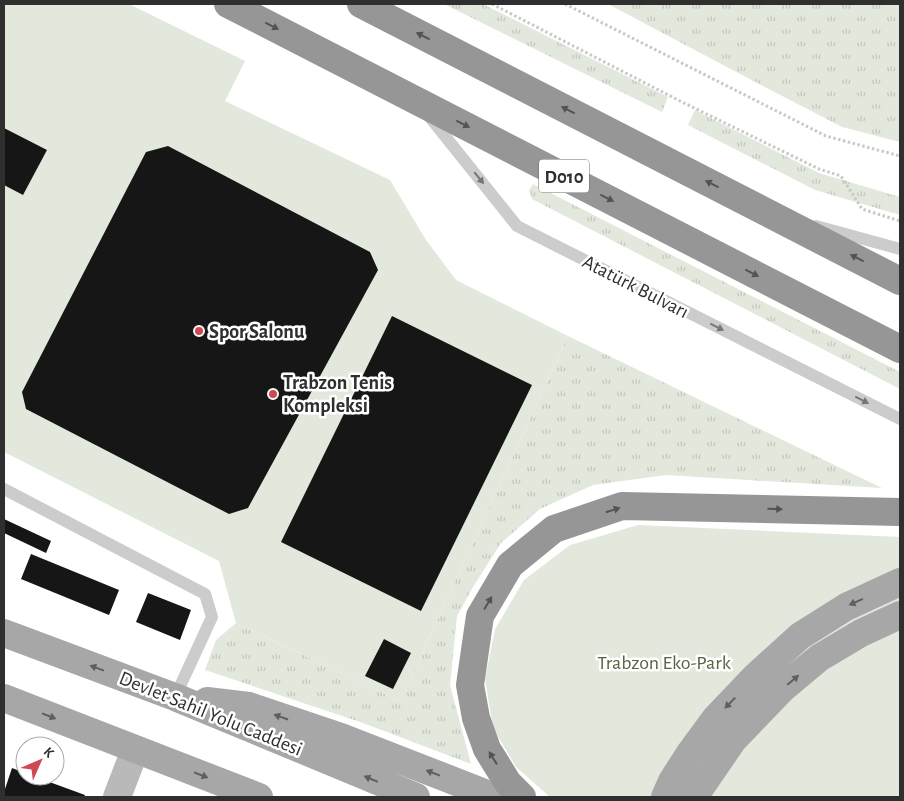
<svg xmlns="http://www.w3.org/2000/svg" width="904" height="801" font-family="'Alegreya Sans',sans-serif">
<defs>
<pattern id="grass-tufts" width="24" height="20" patternUnits="userSpaceOnUse" patternTransform="scale(1.25)"><rect width="24" height="20" fill="#e3e8dc"/><path d="M3 7l-1-3M5 7V3M7 7l1-3M15 17l-1-3M17 17v-4M19 17l1-3" fill="none" stroke="#c3c7bd"/></pattern>
</defs>
<rect width="100%" height="100%" fill="#fff"/>
<path fill="url(#grass-tufts)" d="M 444,4 L 483,4 L 668,97 L 662,112 Z
M 608,4 L 900,4 L 900,142 L 842,127 L 740,74 Z
M 695,110 L 819,173 L 900,197 L 900,215 L 815,190 L 688,125 Z
M 533,184 L 900,372 L 900,389 L 532,199 L 529,190 Z
M 568,336 L 882,488 L 666,475 L 593,485 L 540,509 L 501,543 L 473,587 L 457,616 L 450,685 L 471,764 L 363,723 L 205,670 L 216,640 L 236,623 L 400,701 Z"/>
<path fill="#e3e8dc" d="M 4,4 L 129,4 L 245,61 L 225,101 L 390,180 L 426,240 L 456,280 L 568,336 L 400,701 L 236,623 L 219,561 L 4,452 Z
M 638,525 L 900,537 L 900,797 L 550,797 L 516,767 L 493,728 L 485,679 L 495,629 L 524,580 L 570,545 Z"/>
<path fill="#161616" d="M 4,128 L 47,150 L 23,195 L 4,185 Z
M 168,146 L 370,252 L 378,270 L 248,508 L 229,514 L 26,409 L 22,392 L 146,152 Z
M 392,316 L 532,385 L 421,611 L 281,542 Z
M 4,519 L 51,541 L 46,553 L 4,533 Z
M 31,554 L 119,590 L 109,615 L 21,579 Z
M 148,593 L 191,610 L 180,640 L 136,622 Z
M 384,639 L 411,653 L 393,689 L 365,676 Z
M 12,768 L 25,773 L 25,776 L 33,776 L 85,795 L 84,797 L 4,797 L 4,792 Z"/>
<g fill="none" stroke-linecap="round" stroke-linejoin="round">
<path stroke="#c9c9c9" stroke-width="3" stroke-dasharray="2.5 2.5" stroke-linecap="butt" d="M 492,4 L 680,101 L 819,169 L 841,176 L 862,209 L 900,221
M 565,4 L 826,136 L 900,156"/>
<path stroke="#ccc" stroke-width="12" d="M 428,115 L 517,226 L 900,419
M 816,226 L 900,249
M 4,489 L 205,594 L 212,617 L 175,697"/>
<path stroke="#b9b9b9" stroke-width="28" d="M 117,797 L 135,750"/>
<path stroke="#a7a7a7" stroke-width="28" d="M 4,633 L 175,697 L 416,797
M 4,698 L 259,797
M 207,701 L 249,706 L 341,737 L 495,797
M 665,797 L 672,781 L 690,753 L 715,719 L 756,676 L 800,636 L 846,607 L 900,582
M 694,797 L 733,740 L 782,689 L 819,658 L 861,633 L 900,615"/>
<path stroke="#969696" stroke-width="28" d="M 228,4 L 900,349
M 361,4 L 900,281
M 522,797 L 508,783 L 487,749 L 476,718 L 470,685 L 480,616 L 510,565 L 554,529 L 622,506 L 900,512"/>
</g>
<defs><path id="oneway-solid" d="M-6-.8H1V-3.2L6.5 0L1 3.2V.8H-6Z" transform="scale(1.25)"/></defs>
<g fill="#535353">
<use href="#oneway-solid" transform="translate(272 26) rotate(27)"/>
<use href="#oneway-solid" transform="translate(423 36) rotate(-153)"/>
<use href="#oneway-solid" transform="translate(568 110) rotate(-153)"/>
<use href="#oneway-solid" transform="translate(463 124) rotate(27)"/>
<use href="#oneway-solid" transform="translate(712 184) rotate(-153)"/>
<use href="#oneway-solid" transform="translate(607 198) rotate(27)"/>
<use href="#oneway-solid" transform="translate(857 258) rotate(-153)"/>
<use href="#oneway-solid" transform="translate(752 273) rotate(27)"/>
<use href="#oneway-solid" transform="translate(775 509) rotate(1)"/>
<use href="#oneway-solid" transform="translate(613 510) rotate(-18)"/>
<use href="#oneway-solid" transform="translate(488 603) rotate(-59)"/>
<use href="#oneway-solid" transform="translate(493 758) rotate(-122)"/>
</g>
<g fill="#767676">
<use href="#oneway-solid" transform="translate(479 178) rotate(51)"/>
<use href="#oneway-solid" transform="translate(717 327) rotate(27)"/>
<use href="#oneway-solid" transform="translate(862 400) rotate(27)"/>
</g>
<g fill="#5f5f5f">
<use href="#oneway-solid" transform="translate(856 602) rotate(156)"/>
<use href="#oneway-solid" transform="translate(97 668) rotate(-160)"/>
<use href="#oneway-solid" transform="translate(793 680) rotate(-40)"/>
<use href="#oneway-solid" transform="translate(730 703) rotate(134)"/>
<use href="#oneway-solid" transform="translate(49 716) rotate(21)"/>
<use href="#oneway-solid" transform="translate(281 717) rotate(-161)"/>
<use href="#oneway-solid" transform="translate(433 773) rotate(-159)"/>
<use href="#oneway-solid" transform="translate(201 775) rotate(21)"/>
<use href="#oneway-solid" transform="translate(371 779) rotate(-157)"/>
</g>
<g fill="#cf4955" stroke="#fff" stroke-width="2">
<circle cx="199" cy="331" r="5"/>
<circle cx="273" cy="394" r="5"/>
</g>
<g text-anchor="middle" stroke-width="5" stroke-linejoin="round" paint-order="stroke">
<rect fill="#fff" stroke="#6d6d6d" stroke-width="1" x="539" y="159.5" width="50" height="33" rx="4"/>
<g font-size="19" font-weight="bold" fill="#2f2f2f">
<text x="564" y="183">D010</text>
</g>
<g font-size="20" fill="#2f2f2f" stroke="#fff">
<text transform="translate(636 286) rotate(27)" y="7">Atatürk Bulvarı</text>
<text transform="translate(211 713) rotate(22)" y="7">Devlet Sahil Yolu Caddesi</text>
</g>
<g font-size="20" font-weight="bold" fill="#2f2f2f" stroke="#fff" text-anchor="start">
<text x="209" y="338">Spor Salonu</text>
<text x="283" y="389">Trabzon Tenis<tspan x="283" dy="23">Kompleksi</tspan></text>
</g>
<g font-size="20" fill="#536642" stroke="#fff">
<text x="664" y="669">Trabzon Eko-Park</text>
</g>
</g>
<rect width="904" height="801" fill="none" stroke="#2f2f2f" stroke-width="10"/>
<g transform="translate(40 761) rotate(45)"><circle r="24" fill="#ffffff" stroke="#acacac"/>
<path d="M0-4L9 19L0 12L-9 19Z" fill="#cf4955"/>
<text y="-8" font-size="14" font-weight="bold" text-anchor="middle" fill="#2f2f2f">K</text>
</g>
</svg>
